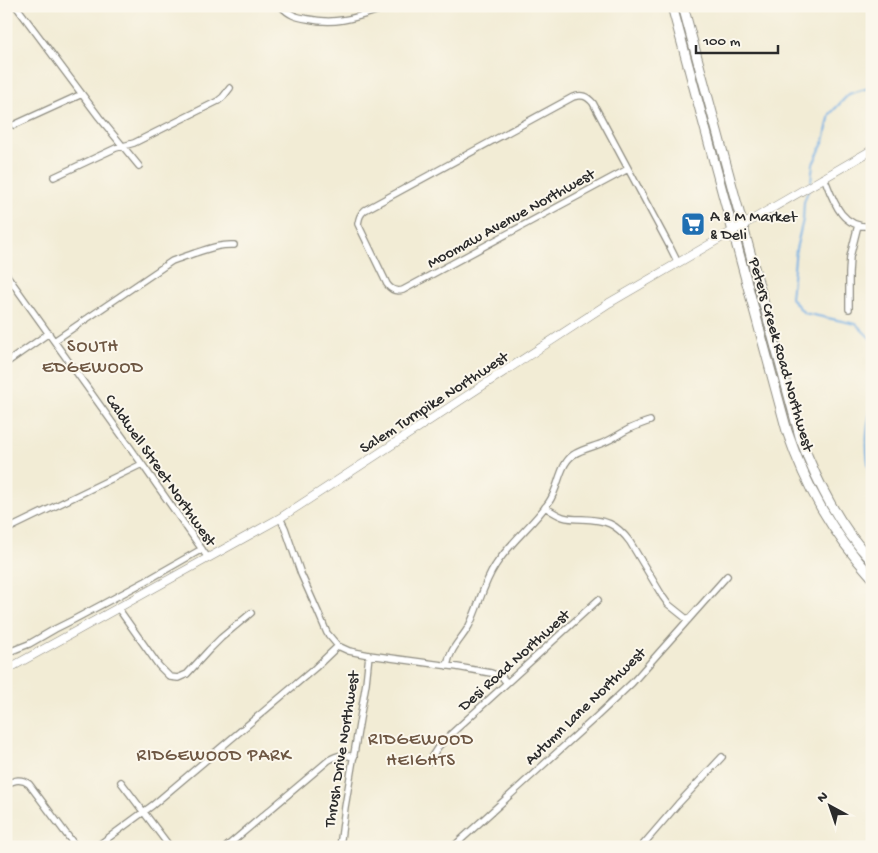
<svg xmlns="http://www.w3.org/2000/svg" width="878" height="853" font-family="'Gochi Hand',sans-serif">
<rect width="100%" height="100%" fill="#fbf7ec"/>
<filter id="ink" filterUnits="userSpaceOnUse"><feTurbulence type="fractalNoise" baseFrequency=".02" numOctaves="2"/><feDisplacementMap in="SourceGraphic" scale="10" xChannelSelector="R" yChannelSelector="G"/><feConvolveMatrix kernelMatrix="1 2 1 2 8 2 1 2 1" color-interpolation-filters="sRGB"/></filter>
<filter id="wash" filterUnits="userSpaceOnUse"><feTurbulence type="fractalNoise" baseFrequency=".0096" numOctaves="4" result="noise"/><feDisplacementMap in="SourceGraphic" scale="20" xChannelSelector="R" yChannelSelector="G"/><feGaussianBlur stdDeviation="1.12" result="paint"/><feColorMatrix in="noise" values="0 0 0 0 0 0 0 0 0 0 0 0 0 0 0 0 0 1.4 0 .05"/><feComposite in="paint" operator="in"/></filter>
<g filter="url(#wash)">
<rect width="100%" height="100%" fill="#f2ecd5"/>
<g fill="none" stroke-linecap="round" stroke-linejoin="round">
<path stroke="#72aee4" stroke-width="2" d="M 811,182 L 813,164 L 824,141 L 830,114 L 849,94 L 872,87
M 808,191 L 804,202 L 803,220 L 796,249 L 791,298 L 804,313 L 856,324 L 872,340
M 872,407 C 864,431 866,459 872,483"/>
</g>
</g>
<g filter="url(#ink)">
<g fill="none" stroke-linecap="round" stroke-linejoin="round">
<g stroke="#8e8c80" stroke-width="8">
<path id="minor" d="M 16,6 L 99,117 L 139,166
M 281,6 C 289,15 296,17 308,19 C 341,26 361,15 392,6
M 6,11 L 12,6
M 14,125 L 82,94
M 628,169 L 403,290 C 396,292 391,290 387,284 L 358,224 C 359,218 360,214 365,210 L 573,97 C 582,94 587,96 593,103 L 670,247 L 678,263
M 54,177 L 116,148 L 134,143 L 218,101 L 223,97 L 230,88
M 824,177 C 833,200 841,229 872,226
M 6,274 L 142,464 L 208,558
M 849,309 L 849,273 L 850,257 L 858,225
M 54,341 L 172,261 C 180,258 187,256 195,253 C 208,249 220,244 234,245
M 6,363 L 49,333
M 545,507 C 551,511 557,515 563,517 C 569,519 576,519 582,519 C 606,520 616,523 630,542 L 663,597 L 668,604 L 688,620
M 280,518 L 285,528 L 301,574 L 318,612 L 327,633 L 338,646 L 349,651 L 369,655 L 457,667 L 491,673 L 502,677 L 507,683
M 6,530 L 142,464
M 118,608 L 159,666 L 170,677 L 178,678 L 187,674 L 209,650 L 221,638 L 251,613
M 6,653 L 29,644 L 55,629 L 73,620 L 146,581 L 202,549
M 447,666 C 450,648 461,640 469,626 C 479,606 483,584 495,566 C 510,542 533,525 549,502 C 559,488 559,465 573,455 C 583,448 595,447 605,442 C 613,439 621,433 629,429 C 636,426 643,423 650,421
M 429,761 L 438,747 L 451,734 L 598,600
M 121,782 L 170,847
M 6,784 C 15,780 21,778 29,784 L 76,847
M 96,847 L 153,805 L 315,668 L 338,646
M 226,847 L 329,760 C 338,755 343,754 354,757
M 340,847 L 345,807 L 366,683 L 369,655
M 453,847 L 596,717 L 632,683 L 727,576
M 641,847 L 678,804 L 722,757"/>
</g>
<g stroke="#8e8c80" stroke-width="9">
<path id="tertiary" d="M 6,670 L 280,518 L 609,303 L 872,150"/>
</g>
<g stroke="#8e8c80" stroke-width="11">
<path id="secondary" d="M 672,6 L 787,431 C 806,487 832,533 872,577
M 683,6 L 801,440 C 818,484 839,526 872,561"/>
</g>
<use href="#minor" stroke="#fff" stroke-width="5.5"/>
<use href="#tertiary" stroke="#fff" stroke-width="8"/>
<use href="#secondary" stroke="#fff" stroke-width="9"/>
</g>
</g>
<defs>
<g id="supermarket-square" transform="scale(1.25)"><rect x="-9" y="-9" width="18" height="18" rx="4" fill="#1f6fb2" stroke="#fbf7ec"/><path d="M-6-5.5h2.5l.6 2H6L4.5 2H-2.5L-4.4-4H-6ZM-1.5 3.2a1.3 1.3 0 1 0 .1 0ZM3 3.2a1.3 1.3 0 1 0 .1 0Z" fill="#fff"/></g>
</defs>
<g fill-rule="evenodd">
<use href="#supermarket-square" x="693" y="224"/>
</g>
<g text-anchor="middle" stroke-width="4" stroke-linejoin="round" paint-order="stroke">
<g font-size="16" fill="#2b2b2b" stroke="#fbf7ec" text-anchor="start">
<text x="710" y="221">A &amp; M Market<tspan x="710" dy="18">&amp; Deli</tspan></text>
</g>
<g font-size="16" fill="#2b2b2b" stroke="#fbf7ec">
<text transform="translate(510 217) rotate(-29)" y="6">Moomaw Avenue Northwest</text>
<text transform="translate(783 354) rotate(74)" y="6">Peters Creek Road Northwest</text>
<text transform="translate(433 401) rotate(-33)" y="6">Salem Turnpike Northwest</text>
<text transform="translate(162 469) rotate(55)" y="6">Caldwell Street Northwest</text>
<text transform="translate(513 659) rotate(-42)" y="6">Desi Road Northwest</text>
<text transform="translate(584 705) rotate(-44)" y="6">Autumn Lane Northwest</text>
<text transform="translate(340 749) rotate(-81)" y="6">Thrush Drive Northwest</text>
</g>
<g font-size="18" letter-spacing="1" fill="#6e5743" stroke="#fbf7ec">
<text x="93" y="351">SOUTH<tspan x="93" dy="21">EDGEWOOD</tspan></text>
<text x="421" y="744">RIDGEWOOD<tspan x="421" dy="21">HEIGHTS</tspan></text>
<text x="214" y="760">RIDGEWOOD PARK</text>
</g>
</g>
<rect width="878" height="853" fill="none" stroke="#fbf7ec" stroke-width="25"/>
<g transform="translate(830 806) rotate(320)" stroke="#fbf7ec" stroke-width="4" paint-order="stroke">
<path d="M0-4L9 19L0 12L-9 19Z" fill="#2b2b2b"/>
<text y="-8" font-size="14" font-weight="bold" text-anchor="middle" fill="#2b2b2b">N</text>
</g>
<path d="M696 45v8h82v-8" fill="none" stroke="#2b2b2b" stroke-width="2.5"/>
<text x="703" y="45" font-size="15" fill="#2b2b2b" stroke="#fbf7ec" stroke-width="4" paint-order="stroke">100 m</text>
</svg>
